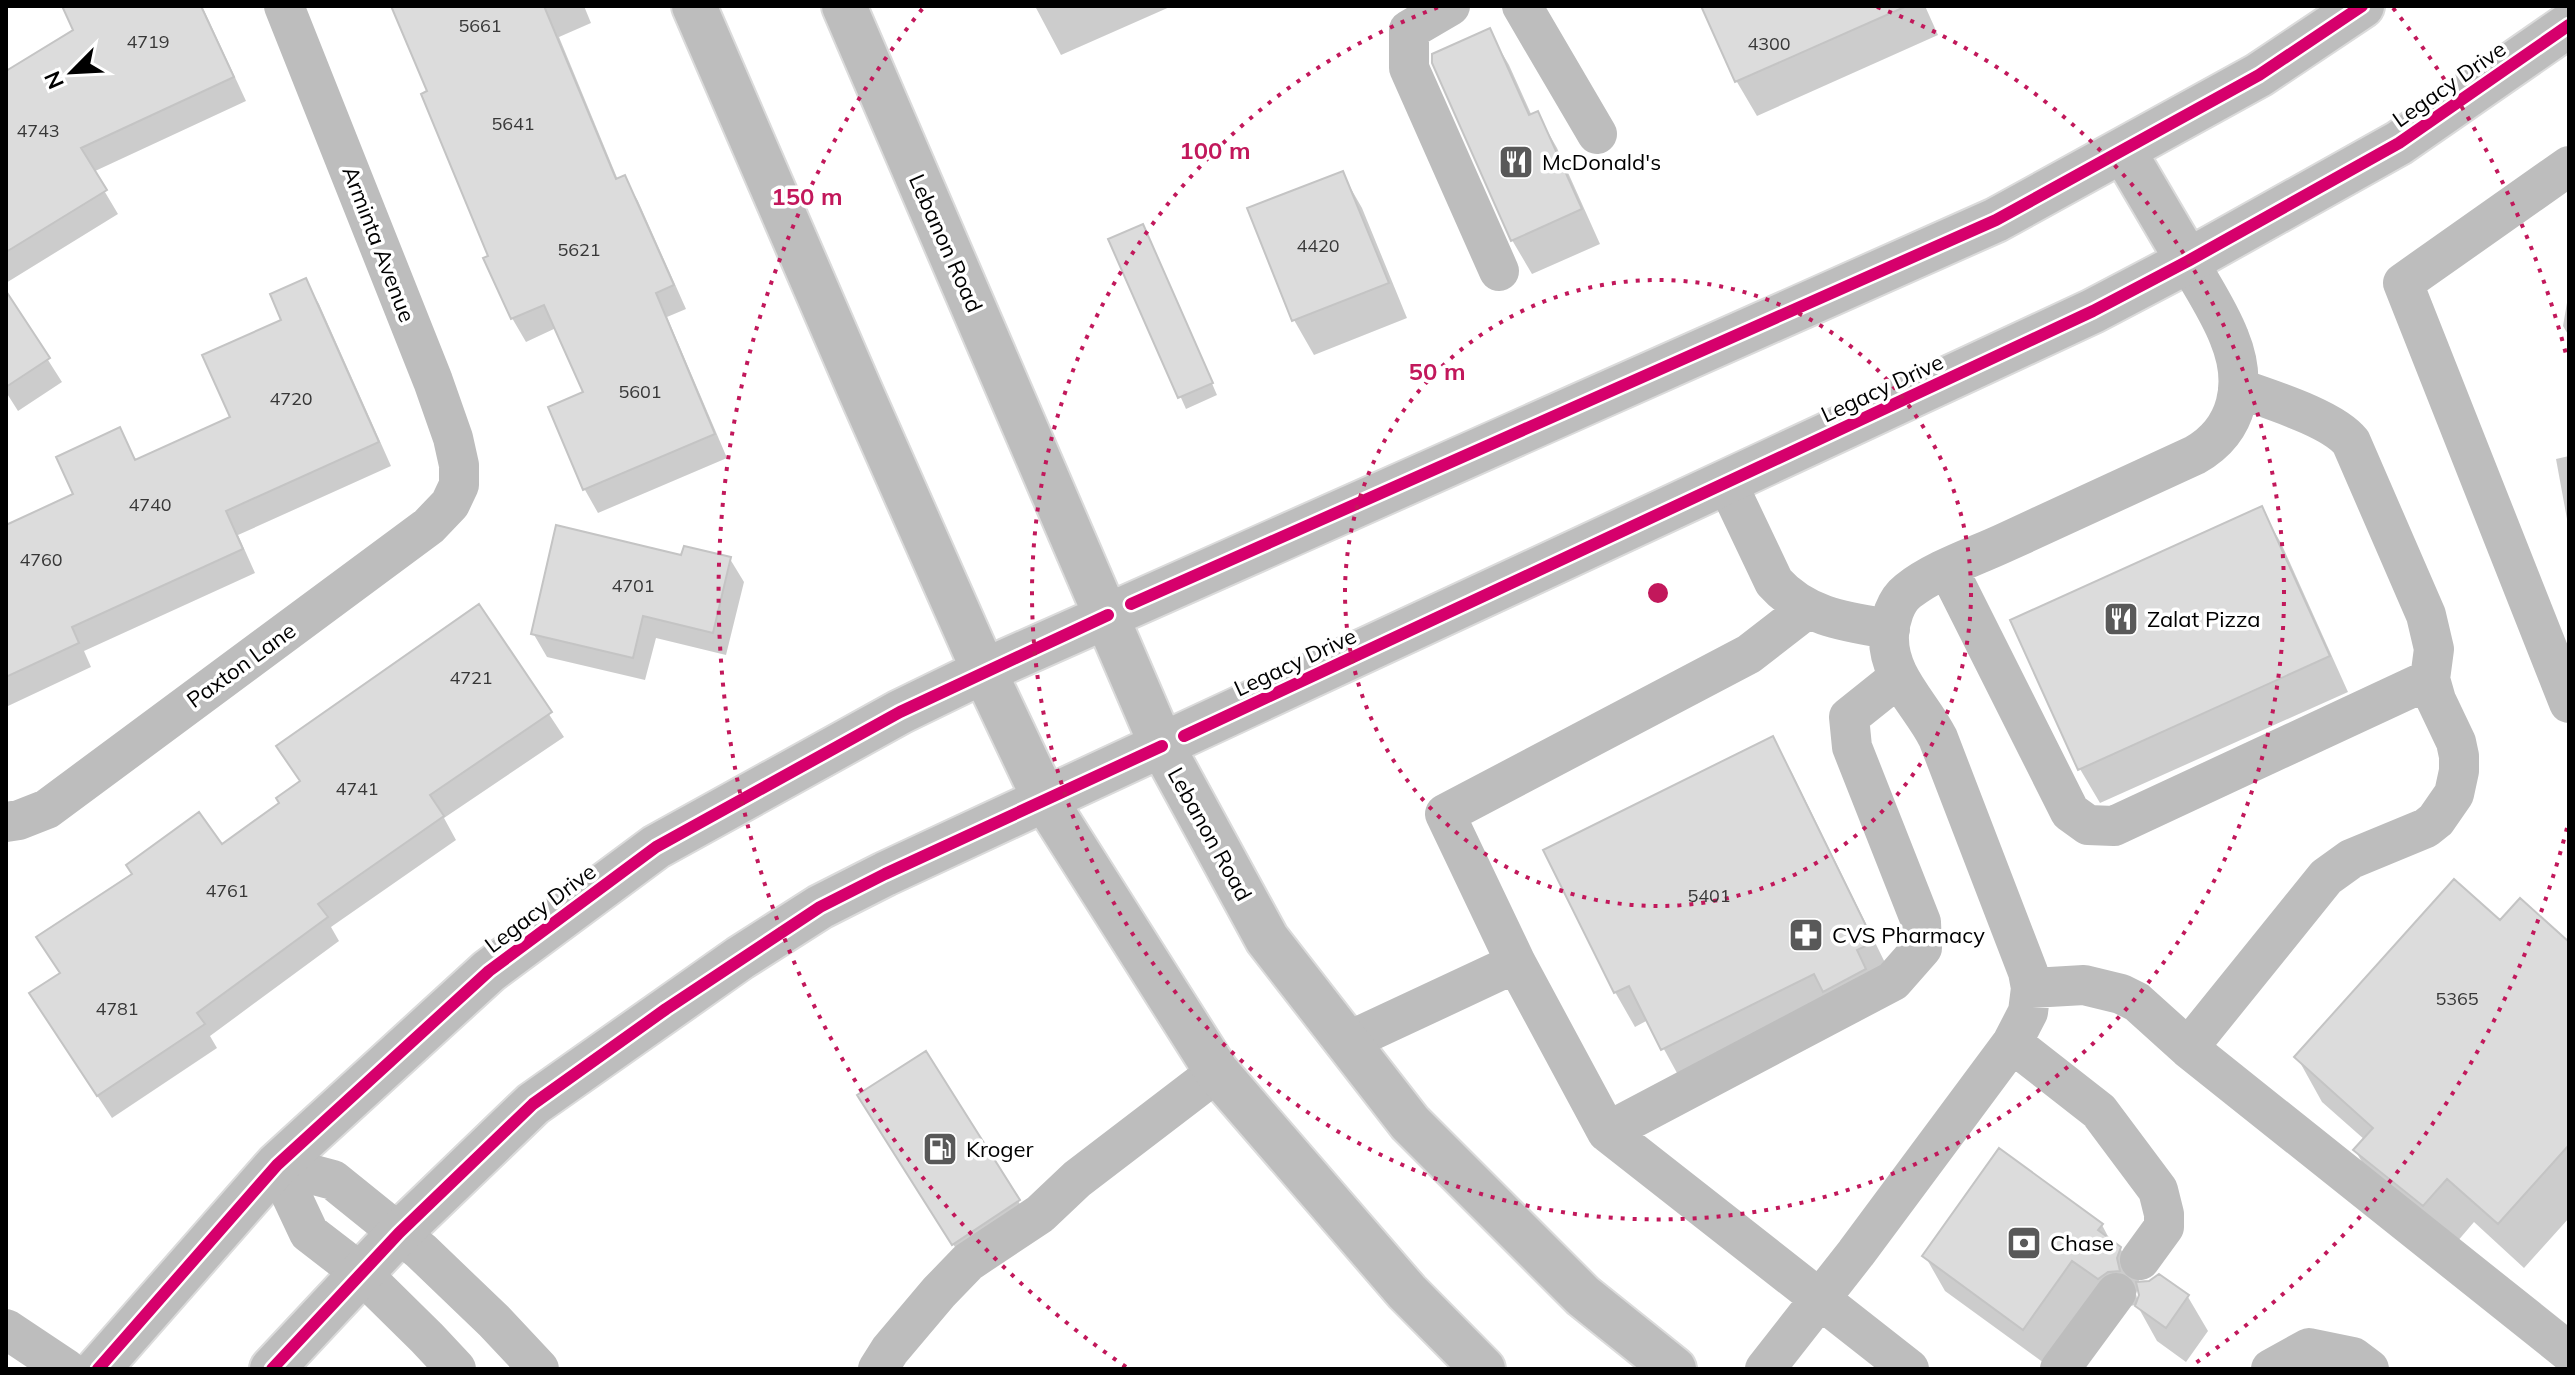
<svg xmlns="http://www.w3.org/2000/svg" width="2575" height="1375" font-family="Mulish,sans-serif">
<rect width="100%" height="100%" fill="#fff"/>
<path fill="#0003" fill-rule="evenodd" d="M 64,6 L 202,6 L 246,101 L 93,172 L 118,214 L 6,283 L 6,74 L 76,31 Z
M 393,6 L 584,6 L 591,23 L 559,37 L 618,180 L 624,177 L 638,201 L 686,309 L 667,317 L 727,458 L 598,513 L 585,490 L 550,408 L 585,393 L 556,328 L 526,342 L 512,318 L 430,92 Z
M 1035,6 L 1172,6 L 1061,55 Z
M 1703,6 L 1925,6 L 1938,35 L 1757,116 L 1737,82 Z
M 1489,31 L 1509,65 L 1532,116 L 1537,113 L 1557,148 L 1600,244 L 1532,274 L 1512,240 Z
M 1342,173 L 1362,208 L 1407,318 L 1314,355 L 1294,320 L 1250,209 Z
M 1149,238 L 1217,395 L 1186,409 L 1111,240 Z
M 305,280 L 319,304 L 391,466 L 238,535 L 255,573 L 84,651 L 91,667 L 8,706 L 6,527 L 75,495 L 119,430 L 137,462 L 232,418 Z
M 2569,291 L 2569,336 L 2563,326 Z
M 6,294 L 62,382 L 18,411 L 6,392 Z
M 2569,456 L 2569,530 L 2556,459 Z
M 2261,509 L 2281,543 L 2348,692 L 2100,803 L 2080,769 Z
M 683,558 L 730,559 L 744,582 L 726,655 L 656,638 L 645,680 L 547,657 L 533,633 Z
M 478,607 L 564,737 L 444,818 L 456,840 L 331,927 L 339,941 L 210,1036 L 217,1048 L 112,1118 L 45,1017 L 61,974 L 222,847 L 282,804 L 301,783 L 278,746 Z
M 1772,739 L 1792,773 L 1892,977 L 1683,1084 L 1648,1020 L 1635,1027 L 1615,992 Z
M 2500,923 L 2569,945 L 2569,1218 L 2524,1268 L 2474,1222 L 2450,1250 L 2381,1195 L 2355,1150 L 2365,1140 L 2322,1102 L 2297,1057 Z
M 866,1107 L 1018,1201 L 1025,1212 L 960,1255 Z
M 2102,1225 L 2111,1242 L 2120,1248 L 2141,1284 L 2188,1297 L 2208,1331 L 2186,1362 L 2157,1341 L 2137,1305 L 2128,1306 L 2044,1363 L 1945,1291 L 1925,1256 ZM 2139,1286 L 2141,1295 L 2138,1303 L 2136,1294 Z"/>
<path fill="#dcdcdc" stroke="#c4c4c4" stroke-width="2" d="M 62,6 L 201,6 L 234,77 L 81,148 L 107,190 L 6,252 L 6,71 L 73,30 Z
M 391,6 L 544,6 L 616,179 L 625,175 L 674,285 L 656,293 L 715,434 L 583,490 L 548,407 L 583,392 L 544,305 L 511,319 L 483,258 L 488,256 L 421,94 L 427,91 Z
M 1701,6 L 1907,6 L 1735,82 Z
M 1490,28 L 1529,115 L 1538,111 L 1582,209 L 1511,241 L 1432,63 L 1432,54 Z
M 1343,171 L 1389,283 L 1292,321 L 1247,208 Z
M 1143,224 L 1213,383 L 1178,398 L 1108,239 Z
M 306,278 L 379,442 L 226,511 L 243,549 L 72,627 L 79,643 L 6,677 L 6,525 L 73,494 L 56,457 L 120,427 L 135,460 L 230,417 L 202,355 L 281,320 L 270,294 Z
M 6,291 L 50,358 L 6,387 Z
M 2262,506 L 2330,656 L 2078,770 L 2010,620 Z
M 556,525 L 681,555 L 684,546 L 731,557 L 713,633 L 643,616 L 633,658 L 531,634 Z
M 479,604 L 552,712 L 430,795 L 444,816 L 318,904 L 328,917 L 197,1013 L 205,1024 L 97,1096 L 29,993 L 60,973 L 36,937 L 132,874 L 126,865 L 199,812 L 222,844 L 279,803 L 276,798 L 300,781 L 276,746 Z
M 1773,736 L 1874,942 L 1857,950 L 1866,969 L 1823,992 L 1814,974 L 1661,1050 L 1629,986 L 1614,993 L 1543,850 Z
M 2454,879 L 2500,920 L 2520,898 L 2569,942 L 2569,1145 L 2498,1224 L 2447,1179 L 2423,1206 L 2353,1150 L 2373,1128 L 2294,1057 Z
M 926,1051 L 1020,1200 L 952,1245 L 857,1095 Z
M 1999,1148 L 2103,1224 L 2098,1230 L 2121,1247 L 2117,1258 L 2120,1271 L 2108,1272 L 2098,1279 L 2072,1261 L 2023,1330 L 1922,1256 Z
M 2159,1274 L 2189,1295 L 2166,1328 L 2135,1306 L 2139,1295 L 2136,1282 L 2149,1281 Z"/>
<g fill="none" stroke-linecap="round" stroke-linejoin="round">
<g stroke="#dbdbdb" stroke-width="48">
<path id="major" d="M 694,6 L 859,388 L 984,671 L 1045,800 L 1217,1072 L 1407,1292 L 1483,1369
M 844,6 L 1162,746 L 1267,939 L 1410,1123 L 1583,1296 L 1674,1369
M 2124,152 L 2188,261
M 98,1369 L 277,1165 L 489,971 L 656,847 L 900,712 L 984,671 L 1996,220 L 2259,75 L 2362,6
M 272,1369 L 399,1233 L 533,1104 L 740,958 L 820,907 L 885,874 L 2093,311 L 2188,261 L 2399,143 L 2569,25"/>
</g>
<path stroke="#bdbdbd" stroke-width="40" d="M 1450,6 L 1409,30 L 1409,68 L 1499,271
M 1522,6 L 1597,134
M 2569,166 L 2403,283 L 2569,703
M 1727,483 L 1774,582 C 1805,617 1846,622 1890,629
M 1948,569 L 2070,812 L 2088,825 L 2114,826 L 2430,679
M 1807,609 L 1749,654 L 1445,814 L 1516,963 L 1607,1132 L 1909,1369
M 6,822 L 19,820 L 47,809 L 429,526 L 450,504 L 459,485 L 459,465 L 453,438 L 433,381 L 284,6
M 2031,988 L 2084,985 L 2121,994 L 2137,1002 L 2188,1048 L 2569,1352
M 1347,1042 L 1516,963
M 2012,1043 L 2099,1111 L 2158,1190 L 2164,1214 L 2164,1227 L 2140,1260
M 2188,1048 L 2326,877 L 2351,859 L 2426,828 L 2436,820 L 2454,794 L 2459,771 L 2459,756 L 2456,742 L 2436,700 L 2430,679 L 2434,649 L 2426,615 L 2351,442 C 2332,418 2268,399 2238,388
M 1607,1132 L 1893,981 L 1922,948 L 1921,922 L 1852,747 L 1849,717 L 1899,677
M 277,1165 L 333,1180 L 421,1251 L 494,1321 L 539,1369
M 277,1165 L 309,1233 L 361,1273 L 427,1338 L 456,1369
M 6,1329 L 66,1369
M 878,1369 L 890,1350 L 939,1292 L 968,1262 L 1040,1214 L 1077,1179 L 1217,1072
M 1765,1369 L 1856,1253 L 2012,1043 L 2028,1012 L 2031,988 L 2028,972 L 1938,738 C 1921,704 1887,676 1889,635 C 1890,620 1895,601 1908,591 C 1936,569 1974,557 2006,542 C 2069,513 2132,484 2195,455 C 2239,430 2248,383 2229,337 C 2219,311 2202,286 2188,261
M 2060,1369 L 2116,1293
M 2271,1369 L 2309,1348 L 2353,1357 L 2369,1369"/>
<use href="#major" stroke="#bdbdbd" stroke-width="44"/>
<g stroke="#fff" stroke-width="17">
<path id="cycleway" d="M 1131,604 L 1996,220 L 2259,75 L 2362,6
M 1184,736 L 2093,311 L 2188,261 L 2399,143 L 2569,25
M 98,1369 L 277,1165 L 489,971 L 656,847 L 900,712 L 1108,615
M 272,1369 L 399,1233 L 533,1104 L 666,1009 L 820,907 L 885,874 L 1162,746"/>
</g>
<use href="#cycleway" stroke="#d6006c" stroke-width="12"/>
</g>
<g fill="none" stroke="#c2185b" stroke-width="4" stroke-dasharray="4 8">
<circle cx="1658" cy="593" r="313"/>
<path d="M1877 7A626 626 0 1 1 1439 7"/>
<path d="M2567 828A939 939 0 0 1 2190 1367M1126 1367A939 939 0 0 1 923 8M2393 8A939 939 0 0 1 2567 358"/>
</g>
<defs>
<g id="restaurant-square" transform="scale(1.8)"><rect x="-9" y="-9" width="18" height="18" rx="4" fill="#595959" stroke="#fff"/><path d="M-5-6h1v4h1v-4h1v4h1v-4h1v5L-1.5 .5V6h-2V.5L-5-1ZM5-6V6H3V1.5H1.5Q1.5-4 5-6Z" fill="#fff"/></g>
<g id="pharmacy-square" transform="scale(1.8)"><rect x="-9" y="-9" width="18" height="18" rx="4" fill="#595959" stroke="#fff"/><path d="M-2-6h4v4h4v4h-4v4h-4v-4h-4v-4h4Z" fill="#fff"/></g>
<g id="fuel-square" transform="scale(1.8)"><rect x="-9" y="-9" width="18" height="18" rx="4" fill="#595959" stroke="#fff"/><path d="M-5.5-6h7V0h2V4h1.3V-2.5L3-4.5l.8-.8L6-3V5H2.5V1h-1V6h-7ZM-4.2-4.7v3.2H.2V-4.7Z" fill="#fff"/></g>
<g id="bank-square" transform="scale(1.8)"><rect x="-9" y="-9" width="18" height="18" rx="4" fill="#595959" stroke="#fff"/><path d="M-6-4H6V4H-6ZM0-2.3a2.3 2.3 0 1 0 0 4.6a2.3 2.3 0 1 0 0-4.6Z" fill="#fff"/></g>
</defs>
<g fill-rule="evenodd">
<use href="#restaurant-square" x="1516" y="162"/>
<use href="#restaurant-square" x="2121" y="619"/>
<use href="#pharmacy-square" x="1806" y="935"/>
<use href="#fuel-square" x="940" y="1149"/>
<use href="#bank-square" x="2024" y="1243"/>
</g>
<g text-anchor="middle" stroke-width="7" stroke-linejoin="round" paint-order="stroke">
<g font-size="18" fill="#373737">
<text x="480" y="32">5661</text>
<text x="148" y="48">4719</text>
<text x="1769" y="50">4300</text>
<text x="513" y="130">5641</text>
<text x="38" y="137">4743</text>
<text x="1318" y="252">4420</text>
<text x="579" y="256">5621</text>
<text x="640" y="398">5601</text>
<text x="291" y="405">4720</text>
<text x="150" y="511">4740</text>
<text x="41" y="566">4760</text>
<text x="633" y="592">4701</text>
<text x="471" y="684">4721</text>
<text x="357" y="795">4741</text>
<text x="227" y="897">4761</text>
<text x="1709" y="902">5401</text>
<text x="2457" y="1005">5365</text>
<text x="117" y="1015">4781</text>
</g>
<g font-size="22" fill="#000" stroke="#fff">
<text transform="translate(2449 84) rotate(-35)" y="8">Legacy Drive</text>
<text transform="translate(946 243) rotate(66)" y="8">Lebanon Road</text>
<text transform="translate(379 244) rotate(69)" y="8">Arminta Avenue</text>
<text transform="translate(1882 388) rotate(-25)" y="8">Legacy Drive</text>
<text transform="translate(1295 662) rotate(-25)" y="8">Legacy Drive</text>
<text transform="translate(241 665) rotate(-36)" y="8">Paxton Lane</text>
<text transform="translate(1210 834) rotate(61)" y="8">Lebanon Road</text>
<text transform="translate(540 908) rotate(-37)" y="8">Legacy Drive</text>
</g>
<g font-size="22" fill="#000" stroke="#fff" text-anchor="start">
<text x="1542" y="170">McDonald's</text>
<text x="2147" y="627">Zalat Pizza</text>
<text x="1832" y="943">CVS Pharmacy</text>
<text x="966" y="1157">Kroger</text>
<text x="2050" y="1251">Chase</text>
</g>
</g>
<circle cx="1658" cy="593" r="12" fill="#c2185b" stroke="#fff" stroke-width="4"/>
<g font-size="24" text-anchor="middle" font-weight="bold" fill="#c2185b" stroke="#fff" stroke-width="7" stroke-linejoin="round" paint-order="stroke">
<text x="1215" y="159">100 m</text>
<text x="807" y="205">150 m</text>
<text x="1437" y="380">50 m</text>
</g>
<rect width="2575" height="1375" fill="none" stroke="#000000" stroke-width="16"/>
<g transform="translate(72 72) rotate(246)" stroke="#ffffff" stroke-width="6" paint-order="stroke">
<path d="M0-6L14 30L0 20L-14 30Z" fill="#000000"/>
<text y="-12" font-size="22" font-weight="bold" text-anchor="middle" fill="#000000">N</text>
</g>
</svg>
